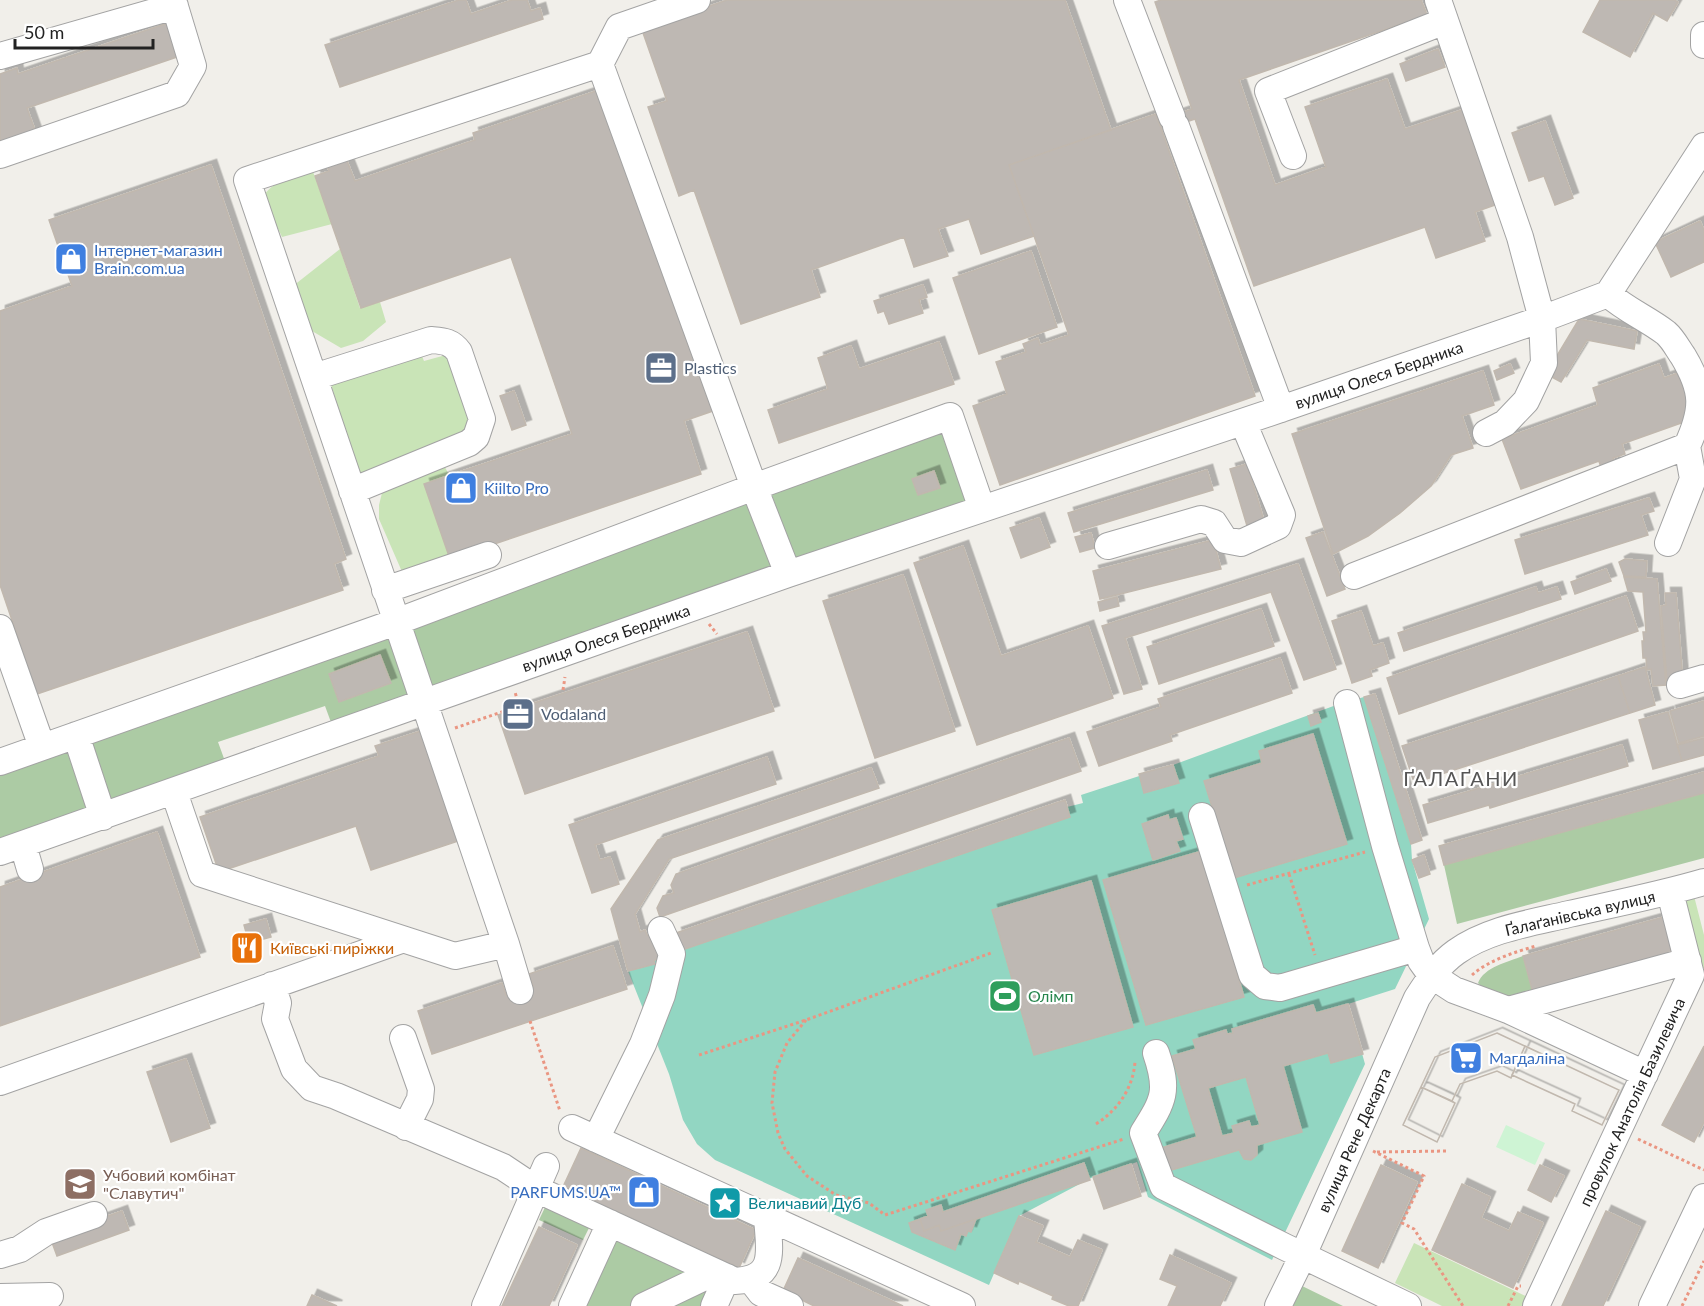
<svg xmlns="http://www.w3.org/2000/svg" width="1704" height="1306" font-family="Lato,sans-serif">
<defs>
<filter id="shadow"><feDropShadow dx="5.5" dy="-5.5" stdDeviation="0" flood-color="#0004"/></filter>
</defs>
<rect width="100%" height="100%" fill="#f1efea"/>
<path fill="#c9e4b7" d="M 312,169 L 332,224 L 282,237 L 263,198 C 269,182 297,175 312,169 Z
M 340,249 L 360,308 L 380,302 L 386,322 L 363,341 L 341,348 L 312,331 L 293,286 Z
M 419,349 L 424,361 L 446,355 L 470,423 L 465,432 L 359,474 L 329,378 Z
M 443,463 L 449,475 L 424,484 L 450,559 L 403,574 L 379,519 L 379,505 L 383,489 Z
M 1693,892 L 1704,935 L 1704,968 L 1695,970 L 1678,896 Z
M 1414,1243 L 1534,1300 L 1531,1306 L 1442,1306 L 1395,1283 Z"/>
<path fill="#accba4" d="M 945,428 L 969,504 L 796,562 L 770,490 Z
M 749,498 L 775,568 L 428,691 L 405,626 Z
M 392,632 L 412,698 L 332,725 L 325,706 L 218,742 L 226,764 L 109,806 L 87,739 Z
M 69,746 L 94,812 L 0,843 L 0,770 Z
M 1704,793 L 1704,858 L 1457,924 L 1444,865 Z
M 1523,956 L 1533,993 C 1516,996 1490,999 1478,983 C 1484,967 1508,962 1523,956 Z
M 548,1201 L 592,1222 L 583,1240 L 539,1220 Z
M 613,1236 L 720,1282 L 708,1306 L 580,1306 Z
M 1298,1284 L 1343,1306 L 1288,1306 Z"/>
<path fill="#cef4d4" d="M 1506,1125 L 1545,1143 L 1535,1165 L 1496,1147 Z"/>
<path fill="#92d6c2" d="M 1364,697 L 1411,844 L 1412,860 L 1429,919 L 1395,989 L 1348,1004 L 1365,1064 L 1272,1260 L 1148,1197 L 1137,1162 L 1093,1177 L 1019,1216 L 989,1285 L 715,1160 L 697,1144 L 683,1120 L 669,1074 L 628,971 L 682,950 L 1070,817 L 1067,807 L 1083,803 L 1081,795 L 1173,765 L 1339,704 Z"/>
<path fill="#beb8b3" stroke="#c1b8ae" stroke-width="1.5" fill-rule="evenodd" filter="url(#shadow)" d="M 459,0 L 466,0 L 471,14 L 512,0 L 527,0 L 531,11 L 540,8 L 543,19 L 340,87 L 325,45 Z
M 727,0 L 1065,0 L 1111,130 L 1009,165 L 1034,236 L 981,254 L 969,219 L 938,229 L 948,256 L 914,267 L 904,237 L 811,270 L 820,297 L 741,324 L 694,190 L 679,196 L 648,107 L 667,101 L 642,30 Z
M 1161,0 L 1421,0 L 1427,15 L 1239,80 L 1275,185 L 1326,167 L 1305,107 L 1387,79 L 1405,129 L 1462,110 L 1495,205 L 1475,212 L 1485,241 L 1436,258 L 1425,227 L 1254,286 L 1195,119 L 1162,130 L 1158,121 L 1192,109 L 1155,2 Z
M 1600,0 L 1674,0 L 1678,2 L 1667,21 L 1653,13 L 1630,57 L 1583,32 Z
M 168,23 L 180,56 L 27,108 L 36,133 L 0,145 L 0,74 L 17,68 L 18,74 Z
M 1438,49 L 1445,67 L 1406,81 L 1400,64 Z
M 602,89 L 713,411 L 684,421 L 701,474 L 450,559 L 424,484 L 572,434 L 511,257 L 361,308 L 315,176 L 329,171 L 326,162 L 345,156 L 355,181 L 475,140 L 473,133 Z
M 1156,114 L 1255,396 L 1000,485 L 973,406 L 1007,394 L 996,362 L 1026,352 L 1023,344 L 1038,338 L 1040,345 L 1069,335 L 1009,165 Z
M 1545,121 L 1573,198 L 1555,205 L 1544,176 L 1529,181 L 1512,133 Z
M 211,165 L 346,559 L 334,564 L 343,590 L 37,694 L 0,585 L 0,311 L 72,286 L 49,220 Z
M 1700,221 L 1704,230 L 1704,262 L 1671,277 L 1655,242 Z
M 1031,251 L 1057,327 L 979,354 L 953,278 Z
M 923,285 L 927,297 L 919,300 L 923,313 L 889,324 L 884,311 L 878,313 L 874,301 Z
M 1579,319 L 1637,331 L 1634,349 L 1587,340 L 1561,382 L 1546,374 Z
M 939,342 L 954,384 L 779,443 L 768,410 L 828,389 L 818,358 L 851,346 L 859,369 Z
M 1510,364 L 1514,373 L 1497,380 L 1494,371 Z
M 1659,364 L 1664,378 L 1681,372 L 1698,417 L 1622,444 L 1625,454 L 1613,458 L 1615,463 L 1601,468 L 1599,461 L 1521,489 L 1502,439 L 1598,405 L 1593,388 Z
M 1483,371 L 1494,405 L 1462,416 L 1473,448 L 1451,455 L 1431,486 L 1400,513 L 1368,536 L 1333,554 L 1292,434 Z
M 514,391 L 526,425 L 512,430 L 500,396 Z
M 1247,464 L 1265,524 L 1248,529 L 1230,469 Z
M 1207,470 L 1213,490 L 1074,532 L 1068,513 Z
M 934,471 L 940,488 L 918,495 L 912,479 Z
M 1649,498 L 1654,511 L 1641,515 L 1648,535 L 1525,574 L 1515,540 Z
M 1039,518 L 1050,547 L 1021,558 L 1010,528 Z
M 1323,532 L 1345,589 L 1327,596 L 1306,538 Z
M 1091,533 L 1095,548 L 1080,552 L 1075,537 Z
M 1213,540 L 1221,569 L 1100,599 L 1093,571 Z
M 963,546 L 1001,656 L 1088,626 L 1113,698 L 977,745 L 914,563 Z
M 1625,559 L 1647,561 L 1646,577 L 1624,576 L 1619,562 Z
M 1298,564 L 1336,669 L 1304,680 L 1271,592 L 1125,638 L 1142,689 L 1124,694 L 1102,626 Z
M 1606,569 L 1611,581 L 1575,594 L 1571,582 Z
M 903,575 L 955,731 L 875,758 L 823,601 Z
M 1624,577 L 1657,579 L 1666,685 L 1653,686 L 1651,669 L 1647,670 L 1646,658 L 1643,658 L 1642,641 L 1644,641 L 1643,632 L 1646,632 L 1643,592 L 1628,591 Z
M 1536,587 L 1538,593 L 1557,587 L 1561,599 L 1404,651 L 1398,633 Z
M 1665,593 L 1676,593 L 1683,681 L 1667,682 L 1661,606 L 1666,605 Z
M 1626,596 L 1638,631 L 1399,714 L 1387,678 Z
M 1117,597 L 1119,606 L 1100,611 L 1098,602 Z
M 1261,609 L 1274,646 L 1159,684 L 1147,647 Z
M 1361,611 L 1373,646 L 1383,643 L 1389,663 L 1370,670 L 1372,676 L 1352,683 L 1332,621 Z
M 747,632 L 774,711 L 525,794 L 498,715 Z
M 380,655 L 391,683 L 339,702 L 329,674 Z
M 1280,658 L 1292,693 L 1170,735 L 1172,741 L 1099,766 L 1087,732 L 1161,707 L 1158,699 Z
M 1645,667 L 1655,705 L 1630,713 L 1618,676 Z
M 1618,676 L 1630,713 L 1423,780 L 1422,777 L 1413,779 L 1402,746 Z
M 1375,694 L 1422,840 L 1411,844 L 1364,697 Z
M 1704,701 L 1704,736 L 1679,743 L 1670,711 Z
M 1668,712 L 1682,761 L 1653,769 L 1639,720 Z
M 1318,713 L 1321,722 L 1311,726 L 1308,716 Z
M 421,731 L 458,841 L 371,870 L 356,826 L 219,872 L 200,817 L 379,756 L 375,746 Z
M 1313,734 L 1347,844 L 1234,878 L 1204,781 L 1262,763 L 1259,751 Z
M 1069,738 L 1081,771 L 660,917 L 657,908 L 663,896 L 674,893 L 671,885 L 676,874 Z
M 1704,738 L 1704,755 L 1682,761 L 1677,745 Z
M 1622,745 L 1628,766 L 1490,808 L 1489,805 L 1428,823 L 1423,805 Z
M 767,757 L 776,784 L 595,845 L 600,860 L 610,857 L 619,884 L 592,893 L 569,825 Z
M 1173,765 L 1179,783 L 1144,793 L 1139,774 Z
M 871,768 L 879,788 L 669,859 L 635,914 L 640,932 L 645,930 L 647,935 L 658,940 L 665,952 L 654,961 L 655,964 L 628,971 L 611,909 L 658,840 Z
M 1704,772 L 1704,793 L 1444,865 L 1439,846 Z
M 1065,800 L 1070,817 L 682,950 L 676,933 Z
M 1168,815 L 1169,820 L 1176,818 L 1183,839 L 1176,841 L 1180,851 L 1153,860 L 1142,824 Z
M 157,832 L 200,957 L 0,1026 L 0,887 Z
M 1202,851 L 1244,997 L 1146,1025 L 1103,880 Z
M 1424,855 L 1430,874 L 1419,878 L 1412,860 Z
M 1091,881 L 1133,1027 L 1034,1055 L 992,910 Z
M 1664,917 L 1674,954 L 1533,993 L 1523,956 Z
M 266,919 L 271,937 L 249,943 L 244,925 Z
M 613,946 L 627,989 L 432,1054 L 418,1011 L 502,983 L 506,995 L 533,986 L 529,974 Z
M 1348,1004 L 1363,1054 L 1331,1063 L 1328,1053 L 1283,1066 L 1302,1132 L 1257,1145 L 1257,1155 L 1251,1160 L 1244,1159 L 1239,1150 L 1168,1171 L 1161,1148 L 1197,1137 L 1172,1056 L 1196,1049 L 1193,1040 L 1226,1030 L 1227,1034 L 1233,1033 L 1232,1029 L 1313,1005 L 1316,1013 ZM 1246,1077 L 1260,1125 L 1251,1127 L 1249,1121 L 1232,1126 L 1234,1133 L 1222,1136 L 1208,1088 Z
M 1497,1033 L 1619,1090 L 1602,1125 L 1572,1111 L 1575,1104 L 1512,1075 L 1511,1078 L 1497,1071 L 1460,1084 L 1452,1101 L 1455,1103 L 1437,1142 L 1403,1125 L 1435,1057 Z
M 1497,1033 L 1525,1046 L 1511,1078 L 1497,1071 L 1460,1084 L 1452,1101 L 1421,1087 L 1435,1057 Z
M 1525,1046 L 1619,1090 L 1602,1125 L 1572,1111 L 1575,1104 L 1512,1075 Z
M 1704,1046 L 1704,1122 L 1694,1142 L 1662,1125 Z
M 186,1059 L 210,1128 L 171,1142 L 147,1072 Z
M 1421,1087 L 1455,1103 L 1437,1142 L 1403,1125 Z
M 581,1148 L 756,1230 L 739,1268 L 563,1187 Z
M 1084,1163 L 1090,1180 L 941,1231 L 939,1225 L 924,1231 L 920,1219 L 928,1216 L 926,1210 L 941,1205 L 943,1212 Z
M 1131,1164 L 1141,1196 L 1104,1209 L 1093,1177 Z
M 1381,1165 L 1417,1182 L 1378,1268 L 1342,1251 Z
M 1540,1165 L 1564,1176 L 1551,1202 L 1528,1190 Z
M 1462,1184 L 1490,1197 L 1481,1218 L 1509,1231 L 1518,1212 L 1543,1223 L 1513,1288 L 1432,1250 Z
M 122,1211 L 129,1230 L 57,1256 L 50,1237 Z
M 1606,1211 L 1640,1227 L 1603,1306 L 1562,1306 Z
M 1019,1216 L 1043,1226 L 1036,1242 L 1070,1257 L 1078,1240 L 1102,1250 L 1078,1306 L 1069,1306 L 1052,1299 L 1053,1296 L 1019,1281 L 1018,1284 L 994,1273 Z
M 920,1219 L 924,1231 L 939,1225 L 941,1231 L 976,1219 L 971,1232 L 968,1231 L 966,1236 L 961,1234 L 955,1250 L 912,1232 L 909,1223 Z
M 539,1227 L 577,1245 L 549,1306 L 502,1306 Z
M 1170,1255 L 1231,1283 L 1220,1306 L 1168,1306 L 1177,1286 L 1160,1279 Z
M 798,1258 L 903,1306 L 814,1306 L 783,1291 Z
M 312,1295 L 337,1306 L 307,1306 Z"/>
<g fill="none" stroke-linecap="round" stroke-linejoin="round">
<g stroke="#a3a3a3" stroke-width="28">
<path id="minor" d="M 1127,0 L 1172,117
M 1438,0 L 1520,237 L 1542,319 L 1544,363 L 1526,401 L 1505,423 L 1486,433
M 1704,35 L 1704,45
M 0,56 L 175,6
M 600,64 L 754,487 L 788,574
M 1176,126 L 1281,409
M 0,155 L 177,94 L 193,66 L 173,0
M 1293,156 L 1268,91 L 1445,21
M 314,377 L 431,340 C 443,341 451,341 459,352 L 482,419 L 476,437 L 469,443 L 352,491
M 1668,543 L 1693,479 L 1687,446
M 1108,546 L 1201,519 L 1214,523 L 1225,540 L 1241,543 L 1278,526 L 1282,515 L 1243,422
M 1354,576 L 1687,446 C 1704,409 1704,391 1683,356 C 1678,349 1673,339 1666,333 C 1648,319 1626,310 1608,294
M 385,590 L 488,555
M 0,628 L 42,747
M 1680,685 L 1704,678
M 1347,703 L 1385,846 L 1416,948 L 1421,961 L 1431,975 L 1454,990 L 1508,1010 L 1688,961
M 76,735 L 103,817
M 0,762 L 396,622 L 754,487 L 950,416 L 982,509
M 174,792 L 202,874 L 455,956 L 506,944
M 1202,816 L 1252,975 L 1265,986 L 1280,988 L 1416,948
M 23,845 L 30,869
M 0,852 L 788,574 L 1281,409 L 1542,319 L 1608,294 L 1704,146
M 272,985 L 278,1003 L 275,1019 L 294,1069 L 312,1088 L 336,1096 L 503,1167 L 536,1189 L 735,1281 C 778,1279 769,1249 767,1217
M 520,991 L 506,944 L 247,180 L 600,64 L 619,27 L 697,0
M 1508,1010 L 1645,1074
M 403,1038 L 421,1089 L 420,1099 L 406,1127
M 1156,1053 C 1169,1091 1164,1100 1143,1133 L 1163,1186 L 1285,1247 L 1408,1306
M 0,1082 L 401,940
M 572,1128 L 962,1306
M 596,1139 L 643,1044 L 662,995 L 672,954 L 661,930
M 0,1255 L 20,1249 L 46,1232 L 94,1215
M 751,1280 L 761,1293 L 790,1306
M 0,1297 L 50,1296
M 485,1306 L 546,1166
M 572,1306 L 610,1223
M 644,1306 L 715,1272
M 714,1306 L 727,1277
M 1278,1306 L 1303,1255 L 1417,998 C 1428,981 1439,964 1456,952 C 1488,929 1531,923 1569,914 C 1614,904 1660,895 1704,882
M 1536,1306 L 1691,975 L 1670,892
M 1652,1306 L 1704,1197"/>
</g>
<path stroke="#ea9682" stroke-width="3" stroke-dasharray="3 3" stroke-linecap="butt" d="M 709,624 L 717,634
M 563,690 L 565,677
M 455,728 L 519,706 L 515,692
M 1289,874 L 1315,955
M 1247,885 L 1365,852
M 1472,975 C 1489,960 1515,952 1536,946
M 806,1020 L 787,1043 L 775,1072 L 772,1103 L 778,1133 L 785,1149 L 807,1176 L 836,1195 L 869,1203 L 885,1215 L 1124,1139
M 530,1021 L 560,1111
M 699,1055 L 806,1020 L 991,953
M 1096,1124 C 1118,1110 1133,1088 1135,1062
M 1638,1139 L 1704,1170
M 1373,1151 L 1424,1176 L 1402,1223 L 1414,1229 L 1463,1306
M 1377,1152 L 1448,1151
M 1508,1306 L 1518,1286 L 1521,1286
M 1682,1306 L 1704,1261"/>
<use href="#minor" stroke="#fff" stroke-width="26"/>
</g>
<defs>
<g id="shop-square" transform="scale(1.725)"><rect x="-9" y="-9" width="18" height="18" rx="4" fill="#3f7fe0" stroke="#fff"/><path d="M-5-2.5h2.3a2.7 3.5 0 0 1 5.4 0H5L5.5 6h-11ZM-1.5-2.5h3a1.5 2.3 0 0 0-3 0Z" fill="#fff"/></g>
<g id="office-square" transform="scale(1.725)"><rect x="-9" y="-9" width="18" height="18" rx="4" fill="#5c6f8a" stroke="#fff"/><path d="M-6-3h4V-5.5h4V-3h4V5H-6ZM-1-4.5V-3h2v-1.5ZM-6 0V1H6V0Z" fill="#fff"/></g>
<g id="restaurant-square" transform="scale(1.725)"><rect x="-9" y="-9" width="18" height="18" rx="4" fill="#e8710a" stroke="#fff"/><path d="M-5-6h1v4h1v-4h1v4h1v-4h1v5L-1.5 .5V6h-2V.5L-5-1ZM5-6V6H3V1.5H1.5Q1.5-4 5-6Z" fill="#fff"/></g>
<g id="stadium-square" transform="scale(1.725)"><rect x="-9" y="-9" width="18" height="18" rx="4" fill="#2e9e5b" stroke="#fff"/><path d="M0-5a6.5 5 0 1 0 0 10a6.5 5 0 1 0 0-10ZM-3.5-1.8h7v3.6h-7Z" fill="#fff"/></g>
<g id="supermarket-square" transform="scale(1.725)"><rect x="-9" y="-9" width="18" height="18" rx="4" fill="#3f7fe0" stroke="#fff"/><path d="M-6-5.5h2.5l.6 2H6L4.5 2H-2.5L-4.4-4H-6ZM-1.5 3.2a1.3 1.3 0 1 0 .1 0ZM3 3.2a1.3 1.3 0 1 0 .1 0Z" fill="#fff"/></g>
<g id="university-square" transform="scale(1.725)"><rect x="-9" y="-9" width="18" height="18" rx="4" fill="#8d6e63" stroke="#fff"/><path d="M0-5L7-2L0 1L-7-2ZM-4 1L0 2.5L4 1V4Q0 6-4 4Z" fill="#fff"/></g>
<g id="sight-square" transform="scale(1.725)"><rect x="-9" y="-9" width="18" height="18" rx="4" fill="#0f9aa8" stroke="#fff"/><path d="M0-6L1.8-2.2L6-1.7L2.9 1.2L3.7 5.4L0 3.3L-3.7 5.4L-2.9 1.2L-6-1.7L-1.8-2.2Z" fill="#fff"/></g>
</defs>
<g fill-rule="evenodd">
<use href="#shop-square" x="71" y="259"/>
<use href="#office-square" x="661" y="368"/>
<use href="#shop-square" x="461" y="488"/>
<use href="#office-square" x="518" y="714"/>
<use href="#restaurant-square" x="247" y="948"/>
<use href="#stadium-square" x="1005" y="996"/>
<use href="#supermarket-square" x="1466" y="1058"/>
<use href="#university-square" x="80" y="1184"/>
<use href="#shop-square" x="644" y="1192"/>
<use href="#sight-square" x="725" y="1203"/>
</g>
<g text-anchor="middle" stroke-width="4.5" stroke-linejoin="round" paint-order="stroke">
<g font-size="16" fill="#366cbe" stroke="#fff" text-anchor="start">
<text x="94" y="256">Інтернет-магазин<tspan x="94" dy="18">Brain.com.ua</tspan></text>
<text x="484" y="494">Kiilto Pro</text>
<text x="1489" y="1064">Магдаліна</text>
<text x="621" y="1198" text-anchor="end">PARFUMS.UA™</text>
</g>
<g font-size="16" fill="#4e5e75" stroke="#fff" text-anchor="start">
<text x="684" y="374">Plastics</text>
<text x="541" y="720">Vodaland</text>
</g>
<g font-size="16" fill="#222" stroke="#fff">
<text transform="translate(1379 375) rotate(-19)" y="6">вулиця Олеся Бердника</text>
<text transform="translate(606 638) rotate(-19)" y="6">вулиця Олеся Бердника</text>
<text transform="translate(1580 913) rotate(-13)" y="6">Ґалаґанівська вулиця</text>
<text transform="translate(1632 1102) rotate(-65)" y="6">провулок Анатолія Базилевича</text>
<text transform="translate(1354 1140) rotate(-66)" y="6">вулиця Рене Декарта</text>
</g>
<g font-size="16" fill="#c56008" stroke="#fff" text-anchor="start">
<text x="270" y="954">Київські пиріжки</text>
</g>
<g font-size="16" fill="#27864d" stroke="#fff" text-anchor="start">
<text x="1028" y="1002">Олімп</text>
</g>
<g font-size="16" fill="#785e54" stroke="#fff" text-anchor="start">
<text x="103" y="1181">Учбовий комбінат<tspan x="103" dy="18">"Славутич"</tspan></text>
</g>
<g font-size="16" fill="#0d838f" stroke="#fff" text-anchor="start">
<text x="748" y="1209">Величавий Дуб</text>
</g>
<g font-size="20" letter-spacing="1.5" fill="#555" stroke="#fff">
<text x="1461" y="786">ҐАЛАҐАНИ</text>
</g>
</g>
<path d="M15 39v9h138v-9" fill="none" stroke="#222222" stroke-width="3"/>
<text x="24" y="39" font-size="18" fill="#222222" stroke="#ffffff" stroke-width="4.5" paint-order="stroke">50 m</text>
</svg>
